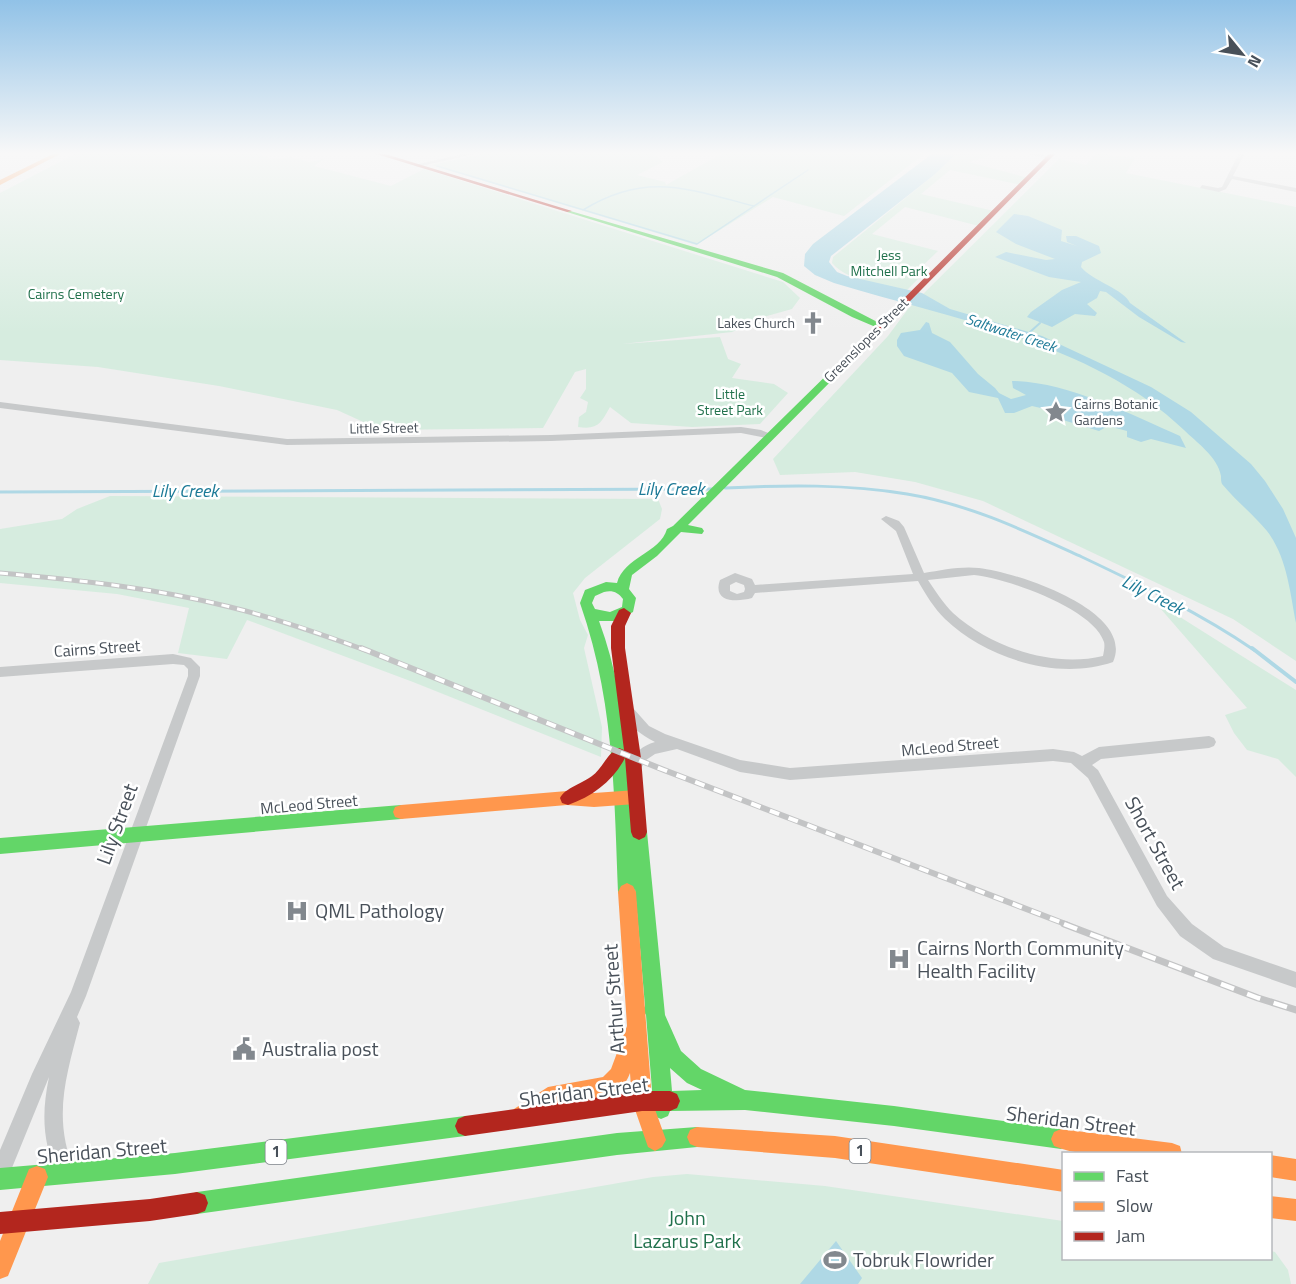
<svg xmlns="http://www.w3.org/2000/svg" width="1296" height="1284" font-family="'Titillium Web',sans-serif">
<rect width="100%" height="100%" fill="#efefef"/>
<path fill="#d6ecdf" d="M 77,153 L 254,153 L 266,156 L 269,160 L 291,157 L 309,162 L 324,159 L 314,166 L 391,186 L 424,169 L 783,282 L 800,298 L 792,309 L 767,316 L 732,332 L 622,344 L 720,337 L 728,359 L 741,364 L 732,378 L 774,384 L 788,393 L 760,424 L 692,427 L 631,423 L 610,407 C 601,423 598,430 578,427 L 579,417 L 586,412 L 588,402 L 580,398 L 586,389 L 586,369 L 575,372 L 543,428 L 381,430 L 337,410 L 219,386 L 98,367 L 0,360 L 0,193 Z
M 487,153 L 655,153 L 653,154 L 663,162 L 637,175 L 665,182 L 666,185 L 723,153 L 925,153 L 844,216 L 773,197 L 696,245 L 431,165 Z
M 957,153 L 996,153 L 969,162 L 1028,178 L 1021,185 L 950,170 L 921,194 L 994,211 L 979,226 L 905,207 L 872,234 L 938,251 L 916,272 L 920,277 L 906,291 C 883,285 849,282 832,263 L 833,257 L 934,175 Z
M 1096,153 L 1135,158 L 1126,173 L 1296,207 L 1296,661 L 1233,619 L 983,501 L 915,482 L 855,472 L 780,475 L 773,459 L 888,336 L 908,309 L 1059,159 L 1086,165 Z
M 110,496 L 658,499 L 662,509 L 660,519 L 585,578 L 573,593 L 580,620 L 588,635 L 584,648 L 602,727 L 601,757 L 413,682 L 247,620 L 227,659 L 178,653 L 189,608 L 117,594 L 0,583 L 0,529 L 62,519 L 77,509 Z
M 1153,600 L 1296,690 L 1296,777 L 1278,759 L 1247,750 L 1234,733 L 1225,715 L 1247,708 Z
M 687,1174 L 825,1186 L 1063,1221 L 1064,1258 L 1270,1258 L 1271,1251 L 1275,1252 L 1288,1270 L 1291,1284 L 148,1284 L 159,1263 L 653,1177 Z"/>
<path fill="#afd8e5" d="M 933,153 L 957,153 L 934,175 L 831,256 L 829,262 L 837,272 L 847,276 L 922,293 L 950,309 L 1042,336 L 1151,387 L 1191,412 L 1251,464 L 1265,481 L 1283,509 L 1296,538 L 1296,623 C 1290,592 1287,557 1267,531 C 1253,514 1236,501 1222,484 C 1221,482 1221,479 1221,476 C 1218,457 1196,442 1184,430 C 1092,342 951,319 834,283 L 815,275 L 804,266 L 805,254 L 813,244 Z
M 1014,214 L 1028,216 L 1062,230 L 1061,241 L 1077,246 L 1067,242 L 1066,236 L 1076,236 L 1099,246 L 1101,253 L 1082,262 L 1081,267 C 1092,281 1124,289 1130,303 L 1186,343 L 1181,342 L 1139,317 L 1106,292 L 1100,291 L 1097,298 L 1087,304 L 1097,313 L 1095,316 L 1075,314 L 1052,327 L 1027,317 L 1031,312 L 1062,290 L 1081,282 L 1049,277 L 995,257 L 1006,252 L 1046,260 L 1055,259 L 1016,244 L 996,232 Z
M 926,322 L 929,323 L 932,333 L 950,342 L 978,374 L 995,388 L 999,393 L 1011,399 L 1026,395 L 1013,388 L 1012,381 C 1068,382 1129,414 1180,436 L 1186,448 L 1151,439 L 1141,442 L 1127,437 L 1127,431 L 1108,426 L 1099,431 L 1053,417 L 1045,409 L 1032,406 L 1014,413 L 1005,413 L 998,398 L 969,392 L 952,373 L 904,356 L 897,346 L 897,340 L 901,333 L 920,330 Z
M 836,1241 L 862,1278 L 858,1284 L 800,1284 Z"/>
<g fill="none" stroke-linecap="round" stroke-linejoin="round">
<path stroke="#afd8e5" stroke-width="1.5" d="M 956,155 L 975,153
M 437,166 L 697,244 L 808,170
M 583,210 C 646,171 688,189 754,206"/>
<path stroke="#afd8e5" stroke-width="2" d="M 1030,332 L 1040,323"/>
<path stroke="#afd8e5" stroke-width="3" d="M 725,488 C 786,485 847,484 907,494 C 969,504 1025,531 1082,557 C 1141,585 1200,613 1254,650
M 0,492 L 712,489"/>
<path stroke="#afd8e5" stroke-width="4" d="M 1252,648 L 1296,682"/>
<path fill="#c7c9ca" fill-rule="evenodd" d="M 468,153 L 478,153 L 417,167 L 414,165 Z
M 1025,153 L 1036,153 L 1052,157 L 1049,159 Z
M 1239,153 L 1245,153 L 1233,176 L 1296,188 L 1296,192 L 1232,179 L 1226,189 L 1219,192 L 1200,188 L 1202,185 L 1218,188 L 1222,187 Z
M 0,402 L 287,439 L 551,435 L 741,427 L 761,430 L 776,436 L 771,439 L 741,433 L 551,441 L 287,445 L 0,408 Z
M 886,516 L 899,521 L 904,527 L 924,573 C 942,570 961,566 979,568 C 1016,572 1136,611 1113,662 C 1058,681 987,659 945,619 C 934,608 926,595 918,581 L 755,593 L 752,598 C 737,602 712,603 720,580 L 735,573 L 752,579 L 755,585 L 913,574 L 896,531 L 881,519 ZM 974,575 C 1006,578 1093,608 1104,642 C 1105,646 1104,651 1103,656 C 1053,668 992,648 953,613 C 943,603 936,592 928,580 ZM 736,582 L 744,585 L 745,589 L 744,592 L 737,594 L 730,591 L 730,585 Z
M 173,654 L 191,658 L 200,667 L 200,676 L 86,996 L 77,1017 L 80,1023 C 66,1077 52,1118 75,1172 L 72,1179 L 65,1182 L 58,1179 C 43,1142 41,1116 49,1077 L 7,1180 L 0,1183 L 0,1150 L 32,1074 L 71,992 L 188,676 L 188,669 L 184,665 L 173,664 L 0,677 L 0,667 Z
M 628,707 L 633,708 L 649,726 L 665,734 L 740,760 L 790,768 L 1053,749 L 1074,752 L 1082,756 L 1099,747 L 1209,736 L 1214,738 L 1216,742 L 1214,746 L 1209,748 L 1101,759 L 1092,765 L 1098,770 L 1167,896 L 1192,924 L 1224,947 L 1296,972 L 1296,988 L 1213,959 L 1180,936 L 1157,906 L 1088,778 L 1071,763 L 1053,761 L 790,780 L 740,772 L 677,749 L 655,754 L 646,760 L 640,770 L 635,772 L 630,770 L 628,766 C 635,753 641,746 655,742 C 641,735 629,726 622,712 L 623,708 Z"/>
<path fill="#63d668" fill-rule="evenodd" d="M 567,210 L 783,273 L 885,326 L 878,328 L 852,317 L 777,277 L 567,212 Z
M 847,355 L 855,357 L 688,525 L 702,528 L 704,531 L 702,534 L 681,532 L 657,556 L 632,575 L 629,589 L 636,598 L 633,612 L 615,621 L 599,621 C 624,688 628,759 632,829 L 639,824 L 645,827 L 647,832 L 665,1015 L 681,1051 L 701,1069 L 745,1090 L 894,1106 L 1061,1129 L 1068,1132 L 1071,1139 L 1068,1146 L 1061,1149 L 894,1126 L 745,1110 L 670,1111 L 668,1116 L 661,1119 L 654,1116 L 651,1109 L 653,1102 L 646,1015 L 643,1010 L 645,1006 L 635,889 L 633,898 L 627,901 L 621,898 L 618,892 C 614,791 614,700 580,603 L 585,590 L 606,582 L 617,583 C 624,557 660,553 667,529 L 673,526 ZM 604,592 C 612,590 618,592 623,599 L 622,607 L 610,612 L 595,609 L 592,603 L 595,596 ZM 670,1068 L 687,1083 L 702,1090 L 672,1091 Z
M 401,805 L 407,807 L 409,812 L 407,817 L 401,819 L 0,854 L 0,838 Z
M 465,1116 L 472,1119 L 475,1126 L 472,1133 L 465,1136 L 175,1174 L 0,1190 L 0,1168 L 175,1153 Z
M 697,1127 L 704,1130 L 707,1137 L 704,1144 L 697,1147 L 617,1155 L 197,1214 L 189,1211 L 186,1203 L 189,1195 L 197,1192 L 617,1133 Z"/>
<path fill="#ff974d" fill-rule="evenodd" d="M 55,153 L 62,153 L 0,185 L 0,180 Z
M 636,790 L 642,792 L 644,797 L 642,802 L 636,804 L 594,807 L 567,805 L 401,819 L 395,817 L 393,812 L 395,807 L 401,805 L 567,791 L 594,793 Z
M 627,883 L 633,886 L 636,892 L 652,1101 L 666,1140 L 662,1147 L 655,1151 L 648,1147 L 632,1101 L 630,1073 C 618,1107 583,1093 557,1104 C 544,1110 534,1121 521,1126 L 514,1123 L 511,1116 L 514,1109 L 548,1087 L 603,1077 L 611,1069 L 627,1026 L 618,892 L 621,886 Z
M 697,1127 L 835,1136 L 1064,1170 L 1064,1192 L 835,1158 L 697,1147 L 690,1144 L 687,1137 L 690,1130 Z
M 1061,1129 L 1172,1143 L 1180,1146 L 1182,1154 C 1146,1154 1086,1160 1054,1146 L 1051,1139 L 1054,1132 Z
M 1270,1155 L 1296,1159 L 1296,1181 L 1270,1177 Z
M 37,1166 L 45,1169 L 48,1177 L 8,1276 L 0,1279 L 0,1241 L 29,1169 Z
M 1270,1196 L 1296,1199 L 1296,1221 L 1270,1218 Z"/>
<path fill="#b3261e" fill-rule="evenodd" d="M 373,153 L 382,153 L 572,211 L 567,212 Z
M 1050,153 L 1056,153 L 853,359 L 847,359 L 847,355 Z
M 624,608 L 631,613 L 625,626 L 625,648 L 641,758 L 647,832 L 645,837 L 639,840 L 633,837 L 631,832 L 625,758 C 613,781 593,796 568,805 L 562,803 L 560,798 C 565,788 583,783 592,776 C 602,769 608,752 619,748 L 624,750 L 611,648 L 611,626 L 619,610 Z
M 642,1091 L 670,1091 L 677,1094 L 680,1101 L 677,1108 L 670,1111 L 642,1111 L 465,1136 L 458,1133 L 455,1126 L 458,1119 L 465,1116 Z
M 197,1192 L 205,1195 L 208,1203 L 205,1211 L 197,1214 L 150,1221 L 0,1234 L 0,1212 L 150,1199 Z"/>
<g stroke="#c3c4c5" stroke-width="5">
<path id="rail-far2" d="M 0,573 C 78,580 155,588 230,607 C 276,618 321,634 365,650"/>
</g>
<g stroke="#c3c4c5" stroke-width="6">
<path id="rail-far1" d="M 361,648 L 664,770 L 1068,925"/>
</g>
<g stroke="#c3c4c5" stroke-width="7">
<path id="rail" d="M 1064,924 L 1258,998 L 1296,1010"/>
</g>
<use href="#rail-far2" stroke="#fff" stroke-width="3" stroke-dasharray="8" stroke-linecap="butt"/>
<use href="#rail-far1" stroke="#fff" stroke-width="4" stroke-dasharray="10" stroke-linecap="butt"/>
<use href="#rail" stroke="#fff" stroke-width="4.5" stroke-dasharray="14" stroke-linecap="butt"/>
</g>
<linearGradient id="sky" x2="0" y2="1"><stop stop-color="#91c2e7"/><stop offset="0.46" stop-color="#f8f8f8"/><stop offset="1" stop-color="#f8f8f8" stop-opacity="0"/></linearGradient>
<rect width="1296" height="333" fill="url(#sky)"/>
<defs>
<g id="church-bare" transform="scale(1.8)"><path d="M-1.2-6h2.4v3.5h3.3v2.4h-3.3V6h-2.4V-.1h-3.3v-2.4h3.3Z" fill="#82888e" stroke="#fff" stroke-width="2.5" paint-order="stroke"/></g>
<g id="sight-bare" transform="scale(1.8)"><path d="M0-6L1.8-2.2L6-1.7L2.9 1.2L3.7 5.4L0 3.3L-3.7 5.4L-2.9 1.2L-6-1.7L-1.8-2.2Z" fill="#82888e" stroke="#fff" stroke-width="2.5" paint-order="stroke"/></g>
<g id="hospital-bare" transform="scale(1.8)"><path d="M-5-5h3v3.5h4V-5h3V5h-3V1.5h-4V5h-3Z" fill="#82888e" stroke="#fff" stroke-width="2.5" paint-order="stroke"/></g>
<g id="civic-bare" transform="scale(1.8)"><path d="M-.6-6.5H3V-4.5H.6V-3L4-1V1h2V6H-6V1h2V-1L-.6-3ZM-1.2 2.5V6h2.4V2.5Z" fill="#82888e" stroke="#fff" stroke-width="2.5" paint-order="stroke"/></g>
<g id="stadium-bare" transform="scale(1.8)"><path d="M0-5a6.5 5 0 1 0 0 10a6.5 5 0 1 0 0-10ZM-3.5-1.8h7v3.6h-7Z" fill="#82888e" stroke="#fff" stroke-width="2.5" paint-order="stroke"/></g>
</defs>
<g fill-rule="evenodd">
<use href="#church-bare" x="813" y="323"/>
<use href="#sight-bare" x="1056" y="412"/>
<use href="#hospital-bare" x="297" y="911"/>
<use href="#hospital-bare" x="899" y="959"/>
<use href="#civic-bare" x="244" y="1049"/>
<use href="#stadium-bare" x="835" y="1260"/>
</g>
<g text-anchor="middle" stroke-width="5" stroke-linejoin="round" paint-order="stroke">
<g font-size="14" fill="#21714c" stroke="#fff">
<text x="889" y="260">Jess<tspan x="889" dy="16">Mitchell Park</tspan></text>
<text x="76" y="299">Cairns Cemetery</text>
<text x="730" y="399">Little<tspan x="730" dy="16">Street Park</tspan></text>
</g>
<g font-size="14" fill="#485059" stroke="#fff" text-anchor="end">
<text x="795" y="328">Lakes Church</text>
<text x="1074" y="409" text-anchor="start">Cairns Botanic<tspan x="1074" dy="16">Gardens</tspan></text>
</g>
<g font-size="14" fill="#485059" stroke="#fff">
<text transform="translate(866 340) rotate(-45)" y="5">Greenslopes Street</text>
<text transform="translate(384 428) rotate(-1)" y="5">Little Street</text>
</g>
<g font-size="15" font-style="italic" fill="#1d7a97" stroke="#fff">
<text transform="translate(1011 333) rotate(18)" y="5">Saltwater Creek</text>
</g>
<g fill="#fff" stroke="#7f848b" stroke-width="1.5">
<rect x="849.5" y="1139" width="21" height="24" rx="4.5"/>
<rect x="265.5" y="1140" width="21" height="24" rx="4.5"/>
</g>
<g font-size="15" font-weight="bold" fill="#485059">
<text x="860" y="1156">1</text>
<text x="276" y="1157">1</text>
</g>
<g font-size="16" fill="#485059" stroke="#fff">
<text transform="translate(97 648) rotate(-4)" y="6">Cairns Street</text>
<text transform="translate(950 746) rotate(-5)" y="6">McLeod Street</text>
<text transform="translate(309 804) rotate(-5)" y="6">McLeod Street</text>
</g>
<g font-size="18" font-style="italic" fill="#1d7a97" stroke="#fff">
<text x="671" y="495">Lily Creek</text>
<text x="185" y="497">Lily Creek</text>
<text transform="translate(1153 595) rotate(27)" y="6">Lily Creek</text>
</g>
<g font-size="20" fill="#485059" stroke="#fff">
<text transform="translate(117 824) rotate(-70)" y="7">Lily Street</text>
<text transform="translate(1155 843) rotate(61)" y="7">Short Street</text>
<text transform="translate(614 999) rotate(-94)" y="7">Arthur Street</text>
<text transform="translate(584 1092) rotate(-7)" y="7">Sheridan Street</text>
<text transform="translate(1071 1121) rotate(7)" y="7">Sheridan Street</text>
<text transform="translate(102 1151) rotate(-5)" y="7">Sheridan Street</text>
</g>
<g font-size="20" fill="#485059" stroke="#fff" text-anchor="start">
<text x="315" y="918">QML Pathology</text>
<text x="917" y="955">Cairns North Community<tspan x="917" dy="23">Health Facility</tspan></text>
<text x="262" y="1056">Australia post</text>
<text x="853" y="1267">Tobruk Flowrider</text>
</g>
<g font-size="20" fill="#21714c" stroke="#fff">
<text x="687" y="1225">John<tspan x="687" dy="23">Lazarus Park</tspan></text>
</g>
</g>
<rect x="1062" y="1152" width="210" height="108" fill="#ffffff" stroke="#b6b9bd" stroke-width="1.5"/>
<rect x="1074" y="1172" width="30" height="9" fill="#63d668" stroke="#b6b9bd" stroke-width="1.5"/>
<text x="1116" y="1182" font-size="18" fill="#485059">Fast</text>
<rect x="1074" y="1202" width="30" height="9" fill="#ff974d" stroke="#b6b9bd" stroke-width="1.5"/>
<text x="1116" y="1212" font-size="18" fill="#485059">Slow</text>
<rect x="1074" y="1232" width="30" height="9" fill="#b3261e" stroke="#b6b9bd" stroke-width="1.5"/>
<text x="1116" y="1242" font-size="18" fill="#485059">Jam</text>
<g transform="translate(1242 54) rotate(120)" stroke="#ffffff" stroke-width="4.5" paint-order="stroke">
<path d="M0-4.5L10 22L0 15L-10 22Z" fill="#485059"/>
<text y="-9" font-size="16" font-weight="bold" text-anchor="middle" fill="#485059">N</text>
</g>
</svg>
